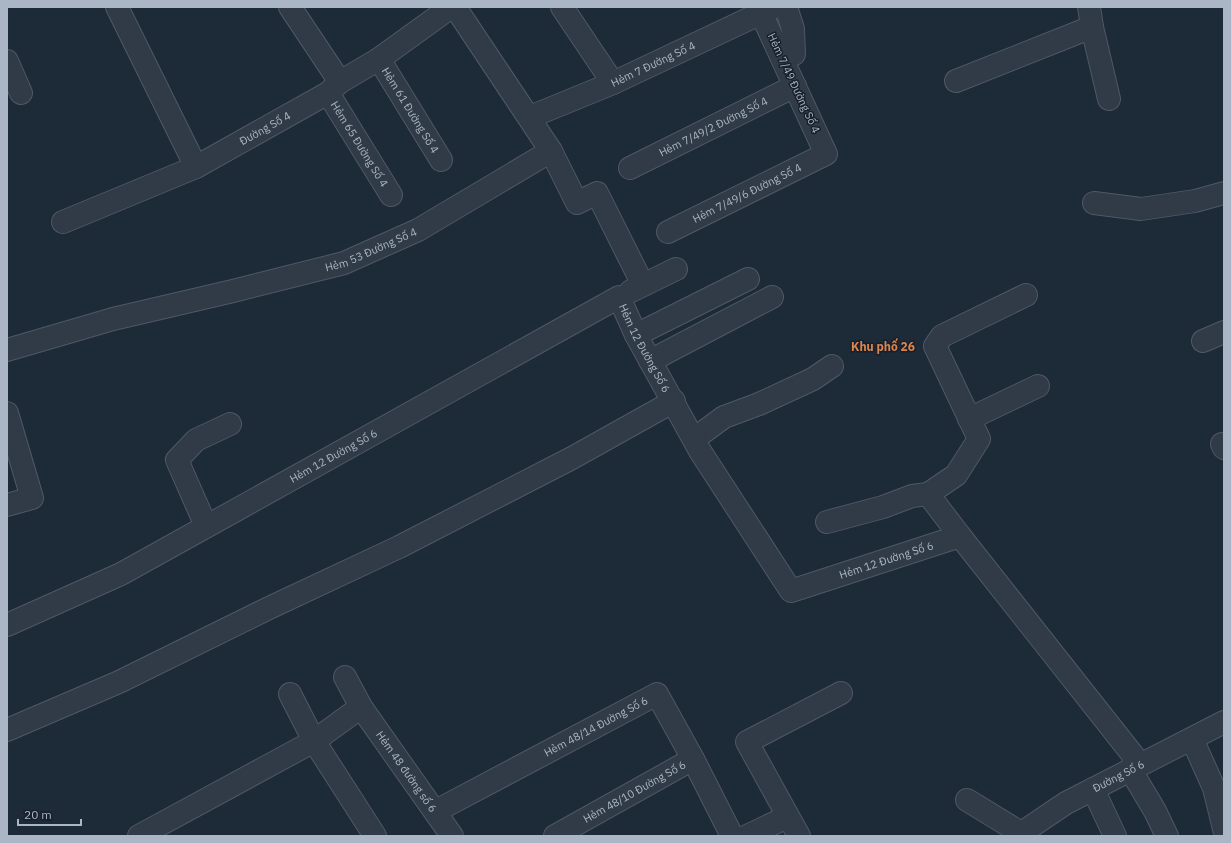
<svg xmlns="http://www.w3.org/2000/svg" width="1231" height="843" font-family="'IBM Plex Sans',sans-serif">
<rect width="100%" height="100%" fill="#1d2a37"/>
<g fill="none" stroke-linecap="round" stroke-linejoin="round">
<g stroke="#4e5966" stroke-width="24">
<g id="minor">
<path d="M 117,7 L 196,167"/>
<path d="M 290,7 L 340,82"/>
<path d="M 562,7 L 613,83"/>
<path d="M 786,7 L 793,29 L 794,54"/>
<path d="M 1089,7 L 1092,27 L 1109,99"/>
<path id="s1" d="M 379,59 L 441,160"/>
<path d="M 7,61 L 21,93"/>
<path d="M 956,81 L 1092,27"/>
<path id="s2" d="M 328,93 L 391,195"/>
<path id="s3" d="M 530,117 L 613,83 L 774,7"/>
<path d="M 551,151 L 577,203 L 597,193 L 643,285"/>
<path id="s4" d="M 630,168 L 795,86"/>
<path d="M 1094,203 L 1141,209 L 1195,201 L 1224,193"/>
<path id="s5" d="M 63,222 L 196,167 L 328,93 L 340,82 L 379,59 L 451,7"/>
<path id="s6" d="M 668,232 L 826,154 L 761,13"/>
<path d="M 631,291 L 676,269"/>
<path d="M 636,335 L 748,279"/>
<path d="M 1203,341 L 1224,332"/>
<path id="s7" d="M 7,350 L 113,319 L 233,291 L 344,263 L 418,230 L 551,151 L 455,7"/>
<path d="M 650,361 L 772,297"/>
<path d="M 7,413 L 32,498 L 7,505"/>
<path d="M 969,419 L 1038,386"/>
<path d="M 694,439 L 724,417 L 759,404 L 813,379 L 832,366"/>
<path d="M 1222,444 L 1224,448"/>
<path d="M 827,522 L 883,507 L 912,496 L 928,494"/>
<path d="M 206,526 L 177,460 L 196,440 L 230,424"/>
<path d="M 960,536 L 928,494 L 956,475 L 979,439 L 935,346 L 942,336 L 1026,295"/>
<path id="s8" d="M 7,625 L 121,574 L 619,297 L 636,335 L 700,451 L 791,591 L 960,536 L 1140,764"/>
<path id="s9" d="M 345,677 L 361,707 L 452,836"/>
<path d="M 290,694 L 314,741 L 375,836"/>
<path d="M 7,730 L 119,682 L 269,608 L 399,547 L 572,458 L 674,401"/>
<path d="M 1192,739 L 1214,788 L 1224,829"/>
<path d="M 1130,769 L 1155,811 L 1167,836"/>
<path d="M 1093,789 L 1115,836"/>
<path d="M 967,800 L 1021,833"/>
<path id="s10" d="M 436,811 L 657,694 L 693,759 L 732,836"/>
<path d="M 139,836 L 314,741 L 361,707"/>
<path id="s11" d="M 555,836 L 693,759"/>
<path d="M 747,836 L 787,817"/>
<path d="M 799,836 L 747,742 L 841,693"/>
<path id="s12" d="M 1017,836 L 1066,803 L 1224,722"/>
</g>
</g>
<use href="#minor" stroke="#313b48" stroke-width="22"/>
</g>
<g text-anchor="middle" stroke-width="3" stroke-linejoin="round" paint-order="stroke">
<g font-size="11" fill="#aab6c5" stroke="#17202c">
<text dy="4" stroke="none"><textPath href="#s3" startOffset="134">Hẻm 7 Đường Số 4</textPath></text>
<text transform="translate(794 83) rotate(65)" y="4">Hẻm 7/49 Đường Số 4</text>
<text dy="4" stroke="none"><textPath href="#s1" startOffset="60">Hẻm 61 Đường Số 4</textPath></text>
<text dy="4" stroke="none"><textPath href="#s4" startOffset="93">Hẻm 7/49/2 Đường Số 4</textPath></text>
<text dy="4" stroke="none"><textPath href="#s5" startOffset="223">Đường Số 4</textPath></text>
<text dy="4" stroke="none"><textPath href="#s2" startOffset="60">Hẻm 65 Đường Số 4</textPath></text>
<text dy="4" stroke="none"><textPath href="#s6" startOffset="88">Hẻm 7/49/6 Đường Số 4</textPath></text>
<text dy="4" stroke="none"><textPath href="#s7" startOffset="378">Hẻm 53 Đường Số 4</textPath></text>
<text dy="4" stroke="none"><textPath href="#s8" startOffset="752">Hẻm 12 Đường Số 6</textPath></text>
<text dy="4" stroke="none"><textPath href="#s8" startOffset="368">Hẻm 12 Đường Số 6</textPath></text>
<text dy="4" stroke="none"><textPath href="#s8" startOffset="1136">Hẻm 12 Đường Số 6</textPath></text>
<text dy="4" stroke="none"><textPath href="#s10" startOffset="181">Hẻm 48/14 Đường Số 6</textPath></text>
<text dy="4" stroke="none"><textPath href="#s9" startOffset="113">Hẻm 48 đường số 6</textPath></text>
<text dy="4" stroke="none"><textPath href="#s12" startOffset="118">Đường Số 6</textPath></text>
<text dy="4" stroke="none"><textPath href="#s11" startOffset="91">Hẻm 48/10 Đường Số 6</textPath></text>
</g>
<g font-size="12" font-weight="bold" fill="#dc854e" stroke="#17202c">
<text x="883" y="351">Khu phố 26</text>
</g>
</g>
<rect width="1231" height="843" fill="none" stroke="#aab6c5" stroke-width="16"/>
<path d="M18 819v6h63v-6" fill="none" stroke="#aab6c5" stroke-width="2"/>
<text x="24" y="819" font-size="12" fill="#aab6c5" stroke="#17202c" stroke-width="3" paint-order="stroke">20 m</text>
</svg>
